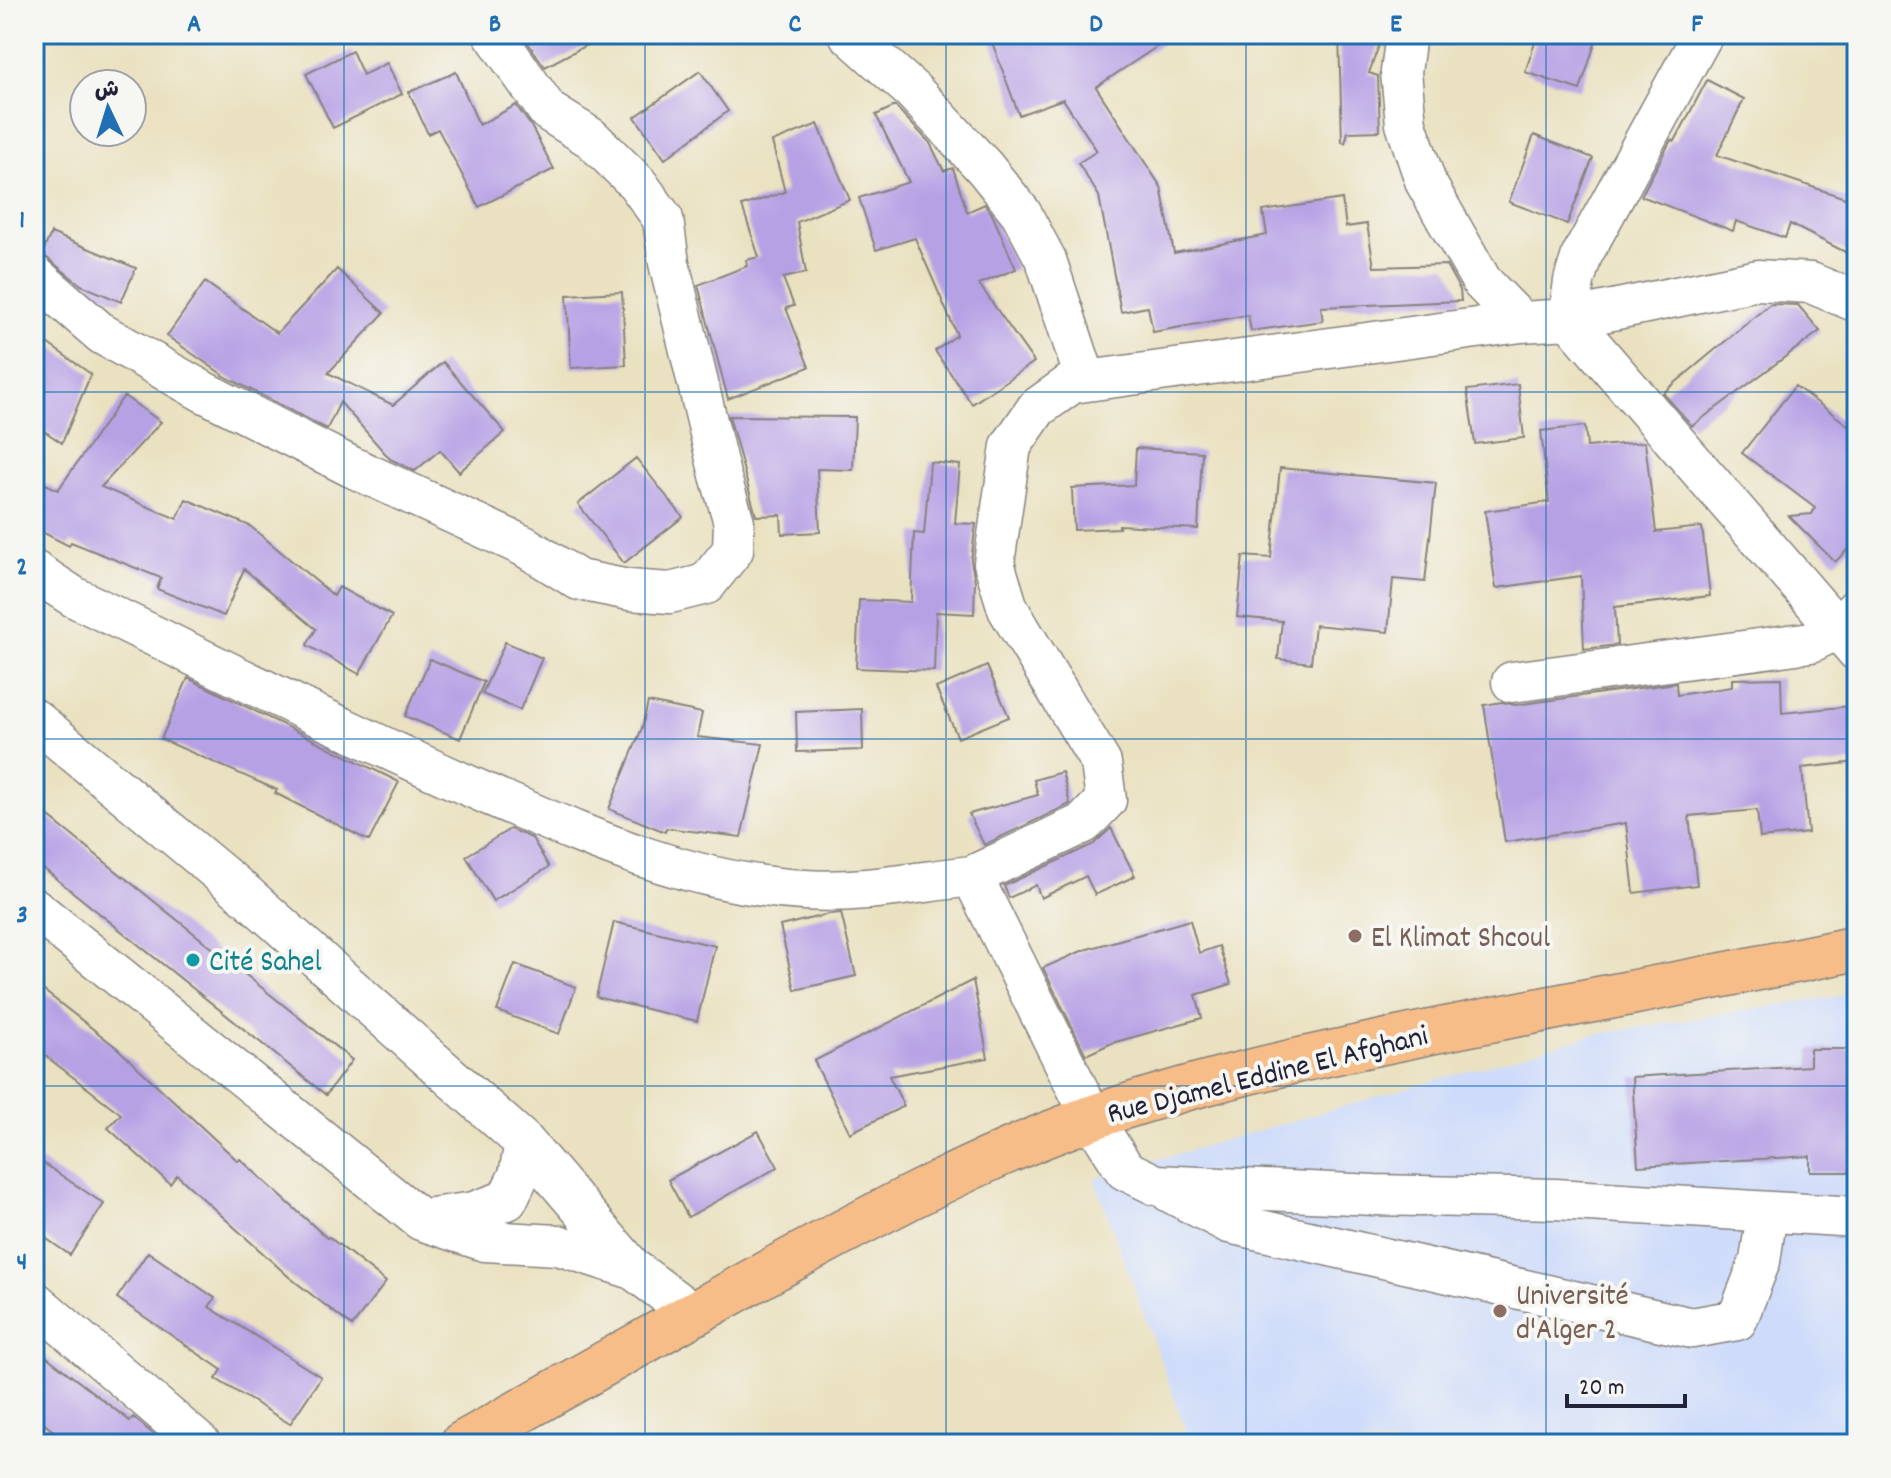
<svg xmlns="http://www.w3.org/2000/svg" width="1891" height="1478" font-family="Dekko,'Playpen Sans Arabic',sans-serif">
<rect width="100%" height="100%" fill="#f6f6f2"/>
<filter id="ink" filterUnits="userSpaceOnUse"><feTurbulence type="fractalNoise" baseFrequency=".0125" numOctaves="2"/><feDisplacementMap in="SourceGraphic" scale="16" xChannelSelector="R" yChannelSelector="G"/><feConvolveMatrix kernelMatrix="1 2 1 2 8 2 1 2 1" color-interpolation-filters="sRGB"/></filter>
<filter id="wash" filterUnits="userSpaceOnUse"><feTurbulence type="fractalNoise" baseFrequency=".006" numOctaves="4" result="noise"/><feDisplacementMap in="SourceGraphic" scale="32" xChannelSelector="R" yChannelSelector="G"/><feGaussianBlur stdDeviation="1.8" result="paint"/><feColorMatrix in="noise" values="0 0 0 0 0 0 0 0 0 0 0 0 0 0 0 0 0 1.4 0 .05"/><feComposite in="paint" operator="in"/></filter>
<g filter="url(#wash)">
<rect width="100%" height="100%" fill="#eae1c0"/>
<path fill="#cedbfa" d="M 1857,993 L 1857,1444 L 1191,1444 L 1094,1178 L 1592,1035 Z"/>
<g id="blocks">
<path fill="#b7a1e5" d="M 540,34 L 607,34 L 545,67 L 528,43 Z
M 989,34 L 1176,34 L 1096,87 L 1161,187 L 1174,253 L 1267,235 L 1263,211 L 1342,199 L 1346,227 L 1367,224 L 1374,267 L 1446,265 L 1460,290 L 1461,301 L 1321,307 L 1323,321 L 1251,331 L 1248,315 L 1153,332 L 1148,307 L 1121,312 L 1099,196 L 1078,163 L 1097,151 L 1063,99 L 1019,115 Z
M 1339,34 L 1383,34 L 1369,73 L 1378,76 L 1380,131 L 1348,132 L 1345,143 L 1342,142 Z
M 1538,34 L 1598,34 L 1580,90 L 1525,72 Z
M 352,51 L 363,75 L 387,63 L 402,94 L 333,128 L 306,74 Z
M 700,71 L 728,111 L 665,159 L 635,117 Z
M 456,72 L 479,125 L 516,105 L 531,126 L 554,169 L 479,207 L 438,129 L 428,134 L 409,92 Z
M 1707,80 L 1744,99 L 1717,155 L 1857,202 L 1857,258 L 1790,224 L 1785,238 L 1736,221 L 1733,231 L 1641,196 L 1671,140 L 1675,141 Z
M 895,106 L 930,143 L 944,171 L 953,168 L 967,212 L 985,204 L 992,214 L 1016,269 L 979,284 L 1034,362 L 972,404 L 935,351 L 957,335 L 915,238 L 876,250 L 859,198 L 909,182 L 876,115 Z
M 818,124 L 850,200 L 797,222 L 806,273 L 783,278 L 794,306 L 786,308 L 809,367 L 728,399 L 698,285 L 747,266 L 746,260 L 759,257 L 742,206 L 785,192 L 772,142 Z
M 1534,135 L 1593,158 L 1567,224 L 1509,202 Z
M 51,233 L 136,268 L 121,302 L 81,285 L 42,254 Z
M 337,269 L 384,313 L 328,373 L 393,405 L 443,362 L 505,432 L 459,472 L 440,450 L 415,471 L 390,459 L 340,402 L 327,429 L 226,377 L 167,336 L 205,282 L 277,333 Z
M 622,292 L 626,365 L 571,368 L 567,295 Z
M 1770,304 L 1798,305 L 1820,331 L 1692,426 L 1663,393 Z
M 34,334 L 91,374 L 62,443 L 34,424 Z
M 1518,384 L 1524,438 L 1475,444 L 1467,390 Z
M 1795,386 L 1857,432 L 1857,548 L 1852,545 L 1835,562 L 1789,516 L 1812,514 L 1815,508 L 1742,453 Z
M 124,396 L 161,422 L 101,487 L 177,519 L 186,499 L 250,526 L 334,596 L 339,587 L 392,616 L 359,674 L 307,645 L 316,629 L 244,569 L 224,616 L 157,589 L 161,578 L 71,542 L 69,546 L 34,528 L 34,508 L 46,484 L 58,490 Z
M 729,416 L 855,417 L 853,470 L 817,469 L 820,532 L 782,534 L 781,515 L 756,516 Z
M 1585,426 L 1587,447 L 1645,442 L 1656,532 L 1702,527 L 1710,596 L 1615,607 L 1617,645 L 1584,649 L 1581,576 L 1496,588 L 1485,511 L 1549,502 L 1541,431 Z
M 1136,448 L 1202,452 L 1198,529 L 1119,525 L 1119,528 L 1074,530 L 1072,488 L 1134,485 Z
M 636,458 L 683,517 L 624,563 L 578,504 Z
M 930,462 L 960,465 L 955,523 L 976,524 L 971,560 L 975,581 L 974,614 L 936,612 L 934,671 L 856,668 L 859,600 L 911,602 L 914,533 L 924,534 Z
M 1280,468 L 1436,483 L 1425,582 L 1393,579 L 1388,632 L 1315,625 L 1311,663 L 1278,659 L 1282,621 L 1237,617 L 1243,556 L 1271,558 Z
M 505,642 L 542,658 L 520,710 L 482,694 Z
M 430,659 L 484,682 L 460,739 L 405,716 Z
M 987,666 L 1009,717 L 958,738 L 936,688 Z
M 188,678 L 399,782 L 369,841 L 275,793 L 277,790 L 161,739 Z
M 1781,678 L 1782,713 L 1851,706 L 1857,762 L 1802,768 L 1808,833 L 1760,838 L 1757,810 L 1689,816 L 1697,885 L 1634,893 L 1626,823 L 1505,842 L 1484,705 L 1502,702 L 1515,705 L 1676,683 L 1677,695 L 1732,687 L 1732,679 Z
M 648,702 L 702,713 L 697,737 L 763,744 L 741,837 L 666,828 L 665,832 L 609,809 L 642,728 Z
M 862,709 L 863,750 L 797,752 L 796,712 Z
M 1062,772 L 1070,804 L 984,845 L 969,814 L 1038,795 L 1034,780 Z
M 34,805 L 352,1060 L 326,1095 L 34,861 Z
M 1111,828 L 1135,876 L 1095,895 L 1086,876 L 1041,898 L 1036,885 L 1009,898 L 1004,886 L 1094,844 Z
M 510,829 L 532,838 L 549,867 L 493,901 L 466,856 Z
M 841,913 L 856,976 L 795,990 L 780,926 L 829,914 Z
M 1190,920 L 1199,953 L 1219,946 L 1231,984 L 1196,995 L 1202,1018 L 1112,1043 L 1086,1055 L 1043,968 L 1084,950 Z
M 614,922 L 715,946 L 697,1021 L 596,997 Z
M 515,964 L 576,987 L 559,1034 L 497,1011 Z
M 973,980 L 988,1058 L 889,1076 L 904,1106 L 850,1133 L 814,1061 Z
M 34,983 L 116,1047 L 238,1161 L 240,1159 L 327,1238 L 329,1237 L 386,1282 L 352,1326 L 289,1277 L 177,1175 L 170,1184 L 108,1128 L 121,1114 L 34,1047 Z
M 1810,1049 L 1857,1049 L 1857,1172 L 1810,1172 L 1810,1156 L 1638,1166 L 1632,1077 L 1810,1066 Z
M 758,1131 L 778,1167 L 688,1217 L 668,1180 Z
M 34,1157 L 104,1204 L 70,1255 L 34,1230 Z
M 148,1252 L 215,1298 L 209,1307 L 321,1377 L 290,1424 L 216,1379 L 222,1370 L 117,1298 Z
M 34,1347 L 130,1421 L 133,1417 L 165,1444 L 70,1444 L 34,1416 Z"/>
</g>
</g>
<g filter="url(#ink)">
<use href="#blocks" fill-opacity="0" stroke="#86827e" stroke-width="2"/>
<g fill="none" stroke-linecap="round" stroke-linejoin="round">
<g stroke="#86827e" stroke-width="43">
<path id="minor" d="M 849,34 L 913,91 L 985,168 L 1021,213 L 1046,260 L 1086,381
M 1406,34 L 1401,72 L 1406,124 L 1426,183 L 1482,282 L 1521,322
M 1703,34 L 1582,255 L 1574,281 L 1569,319 L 1521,322 L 1072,383 L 1037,408 L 1011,446 L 994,563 L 1008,609 L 1101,763 L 1106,800 L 1084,823 L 972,876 L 1092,1118 L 1125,1170 L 1156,1185 L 1375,1195 L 1555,1199 L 1857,1217
M 34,275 L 102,334 L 204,392 L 352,467 L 524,546 L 579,580 L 629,590 L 670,593 L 706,584 L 733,550 L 734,522 L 720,475 L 669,263 L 663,219 L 637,183 L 591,138 L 548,111 L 494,34
M 1857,302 L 1811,283 L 1758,280 L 1569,319 L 1857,651
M 34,571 L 74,597 C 213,664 352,735 494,797 C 594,840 694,884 804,890 C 860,894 917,882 972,876
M 1512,682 L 1811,642 L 1837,629 L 1857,608
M 34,719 L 245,894 L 525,1143 L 633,1269 L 693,1314
M 34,908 L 421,1220 L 485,1241 L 558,1245 L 633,1269
M 1170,1192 L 1229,1223 L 1692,1328 L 1737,1320 L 1760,1261 L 1767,1213
M 425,1219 L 474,1212 L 507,1200 L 519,1175 L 525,1143
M 34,1301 L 200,1444"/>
</g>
<g stroke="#86827e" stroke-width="47">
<path id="major" d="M 462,1444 C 566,1385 671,1326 776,1268 C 878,1213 979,1158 1088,1119 C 1191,1083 1300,1059 1407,1037 C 1557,1005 1708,980 1857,948"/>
</g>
<use href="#minor" stroke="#fff" stroke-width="40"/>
<use href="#major" stroke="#f7bd88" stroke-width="44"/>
</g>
</g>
<path fill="none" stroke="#1f6fb2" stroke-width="2" stroke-opacity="0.55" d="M 344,34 L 344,1444M 645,34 L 645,1444M 946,34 L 946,1444M 1246,34 L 1246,1444M 1546,34 L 1546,1444M 34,392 L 1857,392M 34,739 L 1857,739M 34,1086 L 1857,1086"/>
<g fill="#8d6e63" stroke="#f6f6f2" stroke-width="3">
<circle cx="1355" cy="936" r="8"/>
<circle cx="1500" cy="1311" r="8"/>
</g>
<circle fill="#0f9aa8" stroke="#f6f6f2" stroke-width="3" cx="193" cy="960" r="8"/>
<g text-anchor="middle" stroke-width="8" stroke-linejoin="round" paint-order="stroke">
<g font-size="30" fill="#785e54" stroke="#f6f6f2" text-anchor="start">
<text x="1371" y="946">El Klimat Shcoul</text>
<text x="1516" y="1304">Université<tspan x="1516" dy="34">d'Alger 2</tspan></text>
</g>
<g font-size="30" fill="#0d838f" stroke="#f6f6f2" text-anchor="start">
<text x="209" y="970">Cité Sahel</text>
</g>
<g font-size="30" fill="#22223b" stroke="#f6f6f2">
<text transform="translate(1267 1073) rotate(-14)" y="10">Rue Djamel Eddine El Afghani</text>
</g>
</g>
<rect width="1891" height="1478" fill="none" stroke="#f6f6f2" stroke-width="88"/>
<g transform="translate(108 108) rotate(356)"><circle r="38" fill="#f6f6f2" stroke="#a1a1a9" stroke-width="2"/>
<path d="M0-6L14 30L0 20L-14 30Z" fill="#1f6fb2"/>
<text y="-12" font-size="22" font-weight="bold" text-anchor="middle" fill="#22223b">ش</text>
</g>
<path d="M1567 1394v12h118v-12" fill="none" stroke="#22223b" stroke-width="4"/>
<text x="1579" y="1394" font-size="24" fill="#22223b" stroke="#f6f6f2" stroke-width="6" paint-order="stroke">20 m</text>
<rect x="44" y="44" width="1803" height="1390" fill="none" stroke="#1f6fb2" stroke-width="3"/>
<g font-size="26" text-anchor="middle" font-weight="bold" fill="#1f6fb2">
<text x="194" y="31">A</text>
<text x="495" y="31">B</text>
<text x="795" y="31">C</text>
<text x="1096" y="31">D</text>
<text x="1396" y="31">E</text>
<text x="1697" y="31">F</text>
<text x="22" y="227">1</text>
<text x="22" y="574">2</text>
<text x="22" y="922">3</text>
<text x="22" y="1269">4</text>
</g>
</svg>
